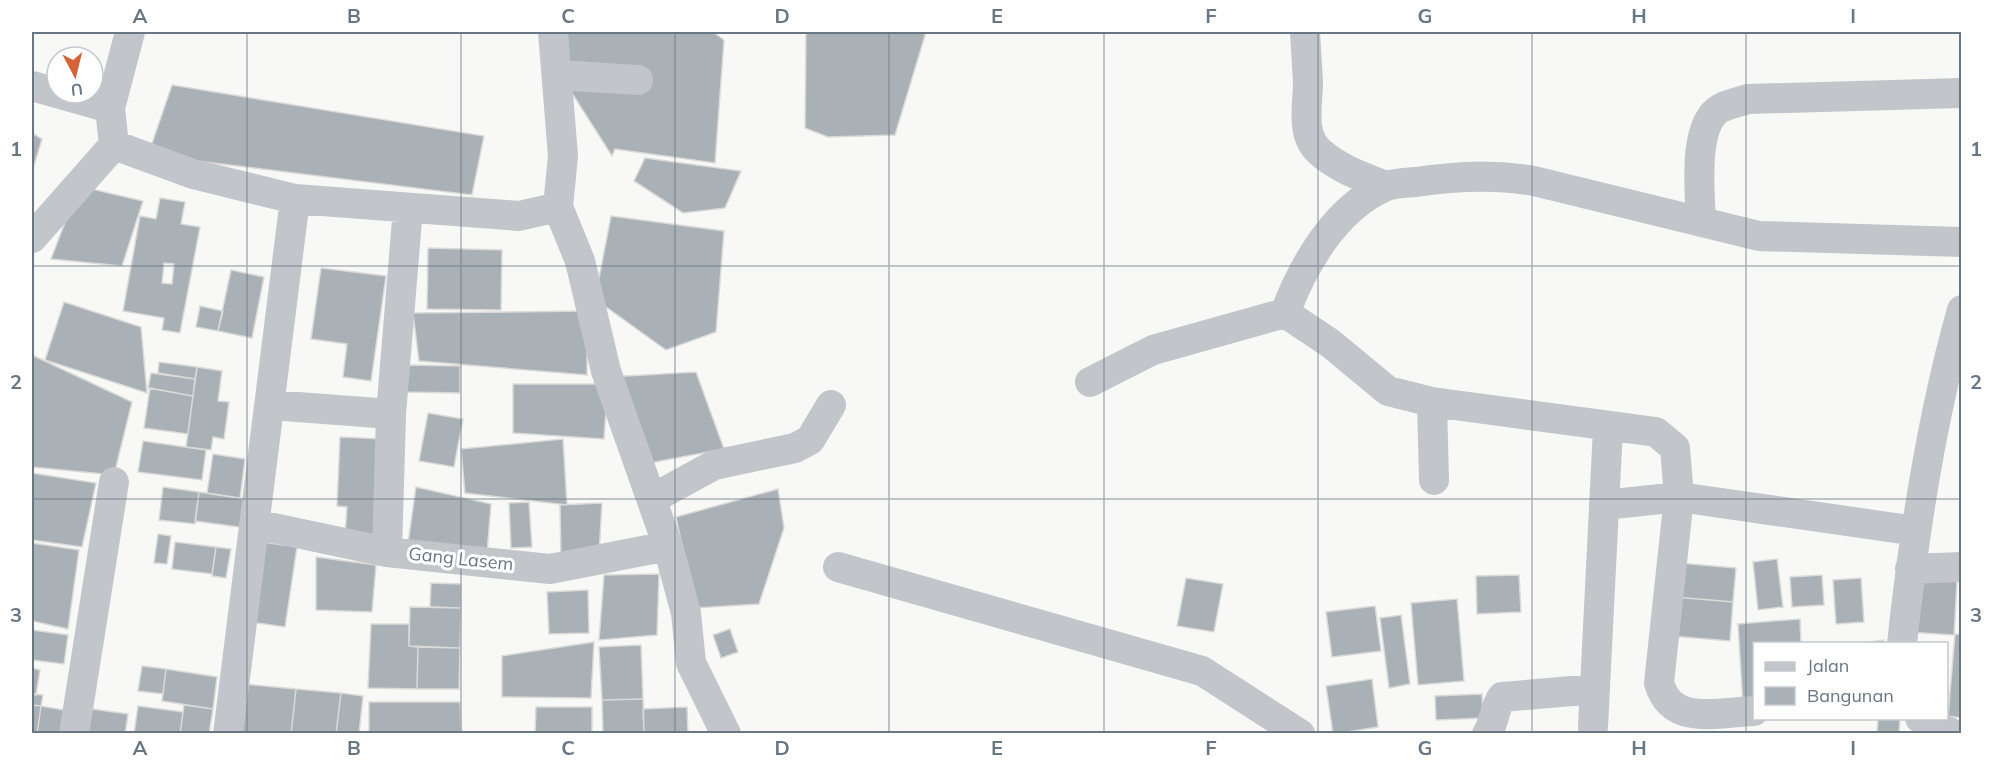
<svg xmlns="http://www.w3.org/2000/svg" width="1993" height="765" font-family="Mulish,sans-serif">
<rect width="100%" height="100%" fill="#f8f8f6"/>
<path fill="#a9b0b6" stroke="#dadad8" stroke-width="1.5" fill-rule="evenodd" d="M 562,32 L 713,32 L 724,40 L 715,163 L 615,149 L 612,156 L 570,90 Z
M 806,32 L 926,32 L 895,135 L 828,137 L 805,128 Z
M 172,85 L 484,136 L 472,195 L 148,155 Z
M 32,133 L 42,139 L 32,172 Z
M 645,158 L 741,171 L 725,208 L 683,213 L 634,181 Z
M 79,186 L 143,201 L 122,266 L 51,259 Z
M 160,198 L 185,202 L 181,224 L 200,227 L 180,333 L 162,330 L 164,318 L 123,311 L 140,216 L 156,219 ZM 164,263 L 174,264 L 172,284 L 162,283 Z
M 611,216 L 724,231 L 716,332 L 666,350 L 595,299 Z
M 428,248 L 502,250 L 501,310 L 427,309 Z
M 321,268 L 386,276 L 371,381 L 343,377 L 347,344 L 311,339 Z
M 231,270 L 264,277 L 252,338 L 218,331 Z
M 64,302 L 141,327 L 147,393 L 45,360 Z
M 200,306 L 223,311 L 218,331 L 196,327 Z
M 587,311 L 587,375 L 419,361 L 413,313 Z
M 32,355 L 132,402 L 114,475 L 32,467 Z
M 159,362 L 197,367 L 195,379 L 158,373 Z
M 406,365 L 460,366 L 460,393 L 406,392 Z
M 197,367 L 222,371 L 218,401 L 229,402 L 224,439 L 213,437 L 211,450 L 186,447 Z
M 696,372 L 724,449 L 650,463 L 609,377 Z
M 151,373 L 195,379 L 193,396 L 148,388 Z
M 513,384 L 608,384 L 604,439 L 513,433 Z
M 150,388 L 193,396 L 188,434 L 144,428 Z
M 428,413 L 463,419 L 454,467 L 419,461 Z
M 340,437 L 384,439 L 380,536 L 345,535 L 347,507 L 337,506 Z
M 563,439 L 567,505 L 465,493 L 461,449 Z
M 143,441 L 206,450 L 202,480 L 138,472 Z
M 213,454 L 245,459 L 240,498 L 207,493 Z
M 32,473 L 96,483 L 82,547 L 32,540 Z
M 163,487 L 199,492 L 195,524 L 159,520 Z
M 416,487 L 491,504 L 487,554 L 407,550 Z
M 778,489 L 784,528 L 759,604 L 695,608 L 676,517 Z
M 199,492 L 250,500 L 246,528 L 195,521 Z
M 529,502 L 532,547 L 511,548 L 509,503 Z
M 602,503 L 599,554 L 561,560 L 560,505 Z
M 158,534 L 171,536 L 167,564 L 154,563 Z
M 175,542 L 216,547 L 212,574 L 172,569 Z
M 263,542 L 297,547 L 285,627 L 251,622 Z
M 32,543 L 79,550 L 68,629 L 32,621 Z
M 216,547 L 231,549 L 226,578 L 212,576 Z
M 316,557 L 376,565 L 372,612 L 316,610 Z
M 1777,559 L 1783,607 L 1758,610 L 1753,562 Z
M 1679,563 L 1736,568 L 1733,602 L 1675,597 Z
M 659,574 L 657,635 L 599,640 L 604,575 Z
M 1519,575 L 1521,612 L 1477,614 L 1476,576 Z
M 1822,575 L 1824,605 L 1792,607 L 1790,577 Z
M 1186,578 L 1223,584 L 1214,632 L 1177,626 Z
M 1861,578 L 1864,622 L 1836,624 L 1833,580 Z
M 1910,579 L 1957,581 L 1954,635 L 1907,632 Z
M 431,583 L 461,584 L 461,608 L 430,607 Z
M 588,590 L 589,633 L 549,634 L 547,592 Z
M 1675,597 L 1733,602 L 1730,641 L 1672,636 Z
M 1457,599 L 1464,681 L 1418,685 L 1411,603 Z
M 1375,606 L 1381,651 L 1332,657 L 1326,612 Z
M 410,607 L 461,608 L 460,648 L 409,646 Z
M 1401,615 L 1410,684 L 1389,688 L 1380,618 Z
M 1800,619 L 1801,644 L 1754,644 L 1754,705 L 1743,706 L 1738,624 Z
M 371,624 L 409,624 L 409,646 L 418,647 L 417,689 L 368,688 Z
M 730,629 L 738,652 L 721,658 L 713,635 Z
M 32,630 L 68,635 L 64,664 L 32,660 Z
M 1955,634 L 1962,635 L 1962,718 L 1948,716 Z
M 1884,640 L 1884,644 L 1853,644 Z
M 594,642 L 591,698 L 502,697 L 502,656 Z
M 641,645 L 643,699 L 602,700 L 599,647 Z
M 418,647 L 460,648 L 459,689 L 417,689 Z
M 142,666 L 166,669 L 163,694 L 138,691 Z
M 32,668 L 40,670 L 36,695 L 32,694 Z
M 166,669 L 217,677 L 213,709 L 162,701 Z
M 1372,679 L 1378,727 L 1333,734 L 1326,686 Z
M 244,684 L 296,689 L 291,734 L 238,734 Z
M 296,689 L 341,693 L 336,734 L 291,734 Z
M 341,693 L 363,696 L 359,734 L 336,734 Z
M 32,694 L 43,695 L 41,706 L 32,705 Z
M 1482,694 L 1483,718 L 1436,720 L 1435,696 Z
M 643,699 L 644,734 L 603,734 L 602,700 Z
M 369,702 L 460,702 L 461,734 L 369,734 Z
M 32,705 L 41,706 L 37,734 L 32,734 Z
M 184,705 L 213,709 L 209,734 L 180,734 Z
M 41,706 L 64,710 L 60,734 L 37,734 Z
M 138,706 L 183,712 L 180,734 L 134,734 Z
M 536,707 L 592,707 L 592,734 L 535,734 Z
M 687,707 L 688,734 L 644,734 L 643,709 Z
M 92,709 L 128,714 L 125,734 L 88,734 Z
M 1878,719 L 1900,719 L 1899,734 L 1877,734 Z"/>
<g fill="none" stroke-linecap="round" stroke-linejoin="round">
<path stroke="#c2c5c9" stroke-width="30" d="M 553,32 L 563,156 L 558,207 L 580,261 L 606,371 L 668,546 L 686,613 L 691,663 L 726,734
M 1305,32 C 1306,48 1307,65 1308,82 C 1308,105 1300,135 1320,152 C 1339,169 1363,177 1386,186
M 557,75 L 638,80
M 32,86 L 110,108 L 130,32
M 110,108 L 114,145 L 193,174 L 295,199 L 519,216 L 558,207
M 1701,222 C 1700,194 1692,123 1721,108 C 1729,104 1739,102 1748,99 L 1962,93
M 32,238 L 114,145
M 1285,313 C 1303,265 1335,209 1384,187 C 1393,183 1406,183 1416,182 C 1456,176 1493,174 1534,181 L 1759,236 L 1962,242
M 1090,382 L 1153,350 L 1285,313 L 1330,343 L 1388,391 L 1432,402 L 1656,432 L 1675,448 L 1679,497 L 1916,531
M 1432,402 L 1434,480
M 271,405 L 391,414 L 408,208
M 652,499 L 714,465 L 795,448 L 810,440 L 831,405
M 1604,505 L 1679,497 L 1659,683 C 1672,727 1718,712 1754,711
M 254,524 L 387,552 L 550,569 L 668,546
M 387,552 L 391,414
M 838,567 L 1202,671 L 1300,734
M 1910,569 L 1962,567
M 1902,644 C 1914,531 1931,419 1962,310
M 1920,718 L 1953,734
M 1593,727 L 1608,428
M 74,734 L 114,482
M 228,734 L 295,199
M 1487,734 C 1495,722 1494,708 1502,697 L 1595,689"/>
</g>
<path fill="none" stroke="#697784" stroke-width="1.5" stroke-opacity="0.55" d="M 247,32 L 247,734M 461,32 L 461,734M 675,32 L 675,734M 889,32 L 889,734M 1104,32 L 1104,734M 1318,32 L 1318,734M 1532,32 L 1532,734M 1746,32 L 1746,734M 32,266 L 1962,266M 32,499 L 1962,499"/>
<g text-anchor="middle" stroke-width="6" stroke-linejoin="round" paint-order="stroke">
<g font-size="18" fill="#697784" stroke="#fff">
<text transform="translate(461 559) rotate(6)" y="6">Gang Lasem</text>
</g>
</g>
<rect width="1993" height="765" fill="none" stroke="#ffffff" stroke-width="66"/>
<rect x="1753" y="642" width="195" height="78" fill="#ffffff" stroke="#c3c9ce" stroke-width="1.5"/>
<rect x="1765" y="662" width="30" height="9" fill="#c2c5c9" stroke="#c3c9ce" stroke-width="1.5"/>
<text x="1807" y="672" font-size="18" fill="#697784">Jalan</text>
<rect x="1765" y="687" width="30" height="18" fill="#a9b0b6" stroke="#c3c9ce" stroke-width="1.5"/>
<text x="1807" y="702" font-size="18" fill="#697784">Bangunan</text>
<g transform="translate(75 75) rotate(173)"><circle r="28" fill="#ffffff" stroke="#c3c9ce" stroke-width="1.5"/>
<path d="M0-4.5L10 22L0 15L-10 22Z" fill="#d66338"/>
<text y="-9" font-size="16" font-weight="bold" text-anchor="middle" fill="#697784">U</text>
</g>
<rect x="33" y="33" width="1927" height="699" fill="none" stroke="#697784" stroke-width="2"/>
<g font-size="20" text-anchor="middle" font-weight="bold" fill="#697784">
<text x="140" y="23">A</text>
<text x="354" y="23">B</text>
<text x="568" y="23">C</text>
<text x="782" y="23">D</text>
<text x="997" y="23">E</text>
<text x="1211" y="23">F</text>
<text x="1425" y="23">G</text>
<text x="1639" y="23">H</text>
<text x="1853" y="23">I</text>
<text x="16" y="156">1</text>
<text x="1976" y="156">1</text>
<text x="16" y="389">2</text>
<text x="1976" y="389">2</text>
<text x="16" y="622">3</text>
<text x="1976" y="622">3</text>
<text x="140" y="755">A</text>
<text x="354" y="755">B</text>
<text x="568" y="755">C</text>
<text x="782" y="755">D</text>
<text x="997" y="755">E</text>
<text x="1211" y="755">F</text>
<text x="1425" y="755">G</text>
<text x="1639" y="755">H</text>
<text x="1853" y="755">I</text>
</g>
</svg>
